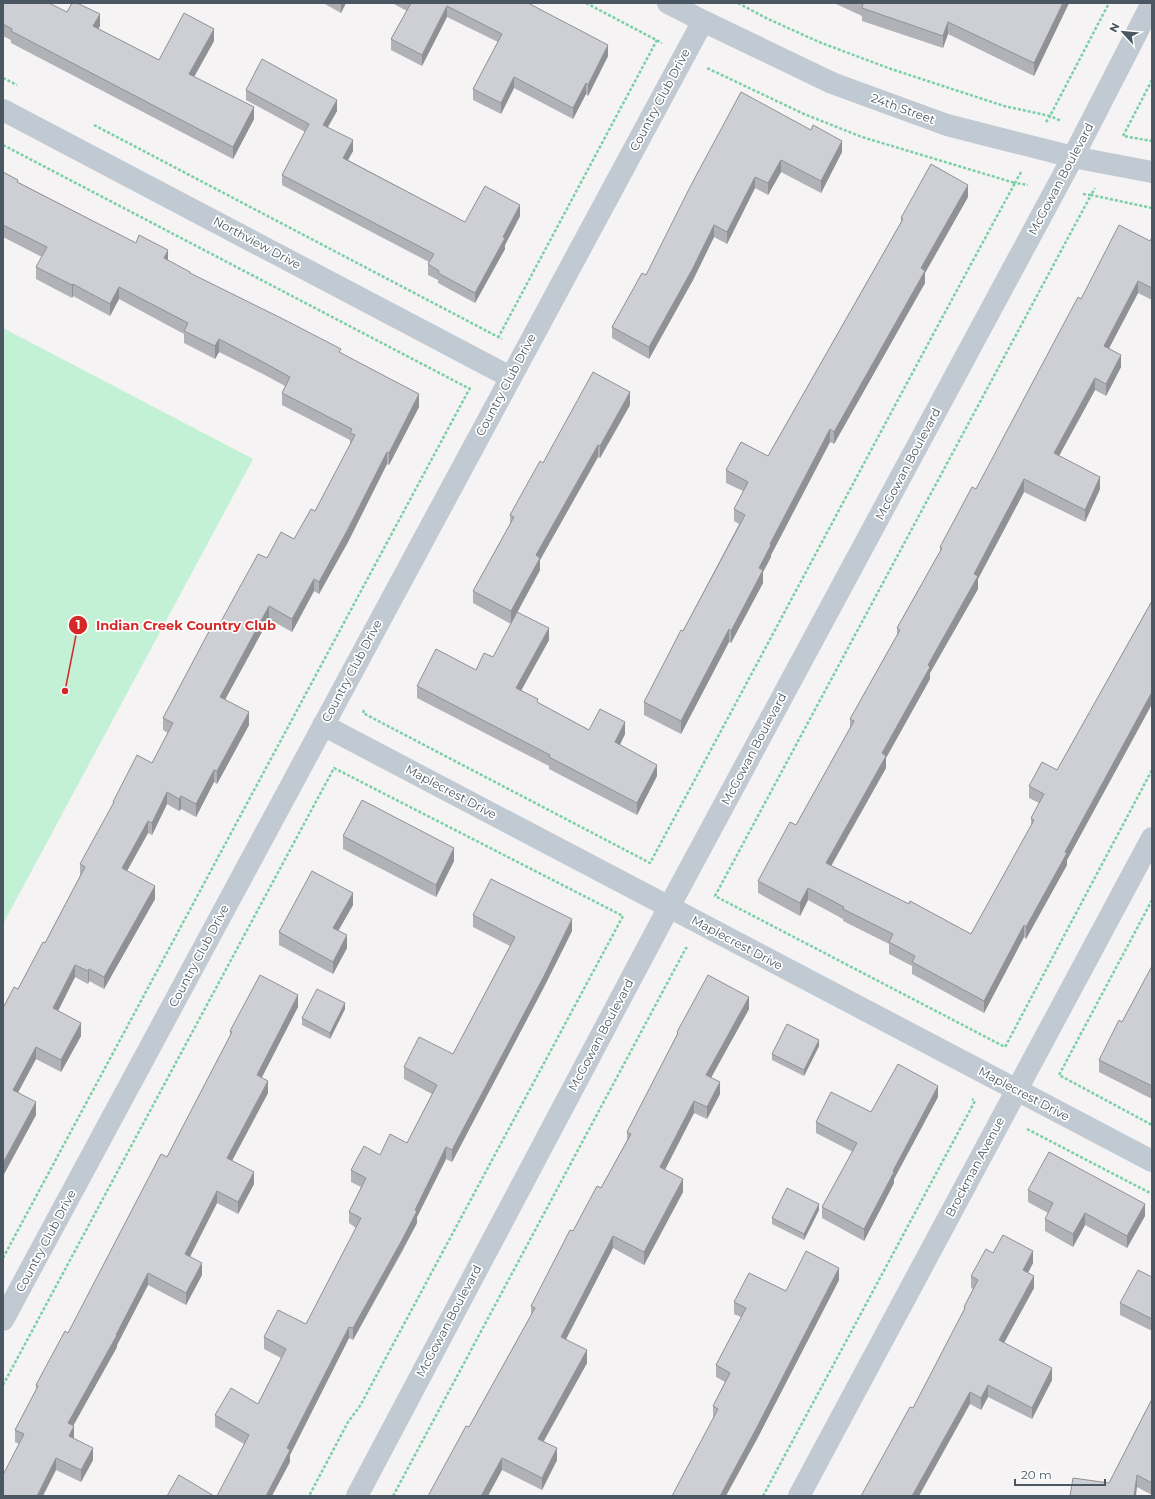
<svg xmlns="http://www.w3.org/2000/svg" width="1155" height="1499" font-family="Montserrat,sans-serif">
<rect width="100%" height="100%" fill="#f5f3f3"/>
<path fill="#c3f1d5" d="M 3,328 L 253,459 L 3,924 Z"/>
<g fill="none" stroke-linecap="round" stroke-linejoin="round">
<path stroke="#7ad0a6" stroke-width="2.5" stroke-dasharray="3 2" stroke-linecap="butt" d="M 586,3 L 662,43
M 738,3 L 766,18 L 819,42 L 891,69 L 1004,106 L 1050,116 L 1109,3
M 3,78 L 17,85
M 1152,80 L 1123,136 L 1152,141
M 1046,122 L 1050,116 L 1061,121
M 94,125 L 502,339
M 3,145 L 470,389
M 1021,172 L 1015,183 L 1028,185
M 1083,194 L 1091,195 L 1095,188
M 1152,208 L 1091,195 L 715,896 L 1005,1047 L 1152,770
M 498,338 L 657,40
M 364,710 L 363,713 L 650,863 C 772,637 892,409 1015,183 L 862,137 L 804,114 L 707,68
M 1152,900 L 1059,1075 L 1152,1125
M 1027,1129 L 1152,1194
M 3,1258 L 471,386
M 3,1385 L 334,768 L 623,916 L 360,1406 L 348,1422 L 309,1496
M 393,1496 L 686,948 L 688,949
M 763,1496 L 975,1101 L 972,1099"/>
<path stroke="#c1cad2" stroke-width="22" d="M 668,3 L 703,21 L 832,83 L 947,125 L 1073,157 L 1152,172
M 3,110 L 510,377
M 323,725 L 1152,1161
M 3,1320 L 703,21
M 357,1496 L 669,907 L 1073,157 L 1152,3
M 799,1496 L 1152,838"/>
</g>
<path fill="#b0b2b7" d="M 3,3 L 67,12 L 100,26 L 98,29 L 159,60 L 214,41 L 194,77 L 254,119 L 233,159 L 11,43 L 11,40 L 3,36 Z
M 323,3 L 346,3 L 341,13 Z
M 392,3 L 528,3 L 608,56 L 588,96 L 586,94 L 573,119 L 514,88 L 501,114 L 473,100 L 473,89 L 498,42 L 447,17 L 422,66 L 391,50 L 391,39 L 407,11 Z
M 834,3 L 1069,3 L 1034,76 L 948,34 L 943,48 L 862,21 L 862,16 Z
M 246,90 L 337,111 L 328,127 L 353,151 L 348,160 L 465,222 L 520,216 L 505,245 L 505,249 L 475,303 L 438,283 L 438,280 L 428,275 L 428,264 L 429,262 L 282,185 L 282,175 L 305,132 L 246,100 Z
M 741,92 L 842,152 L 821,193 L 781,172 L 768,195 L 755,188 L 727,244 L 714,237 L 693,280 L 649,359 L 612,338 L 612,327 L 646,275 Z
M 3,172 L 18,182 L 168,260 L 190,274 L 341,353 L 419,407 L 389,465 L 387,464 L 348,542 L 319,594 L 314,591 L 292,632 L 269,619 L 225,699 L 249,725 L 217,784 L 214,782 L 196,817 L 181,809 L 179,811 L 167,804 L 152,835 L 148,833 L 127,871 L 155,899 L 104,989 L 89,981 L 88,984 L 75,977 L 58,1011 L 81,1036 L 61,1072 L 36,1059 L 18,1092 L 36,1115 L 3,1176 L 3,1008 L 18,989 L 45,943 L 80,876 L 80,864 L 113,805 L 113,802 L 152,763 L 168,733 L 163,730 L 163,718 L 219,625 L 267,558 L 294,539 L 315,511 L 350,445 L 350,440 L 282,405 L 282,393 L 285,386 L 263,374 L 219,352 L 215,359 L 184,343 L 184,334 L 119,299 L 110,316 L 73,296 L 72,298 L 36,279 L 36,267 L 42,257 L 3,237 Z
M 968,197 L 925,273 L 925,283 L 834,444 L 830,442 L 771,555 L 771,557 L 763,572 L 763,583 L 731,643 L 729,642 L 681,734 L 644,715 L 644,702 L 683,631 L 739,524 L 734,521 L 734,509 L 743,491 L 726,483 L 726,470 L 768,456 L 901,222 L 901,218 Z
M 1152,237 L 1152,300 L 1138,293 L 1109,348 L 1121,367 L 1106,396 L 1095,390 L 1059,456 L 1100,489 L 1085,522 L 1024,492 L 978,579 L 978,589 L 930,673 L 930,679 L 886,758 L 886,768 L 831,866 L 909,904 L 971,934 L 1031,826 L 1031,818 L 1039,803 L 1029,798 L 1029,786 L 1057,770 L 1152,601 L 1152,704 L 1067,860 L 1067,865 L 1026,939 L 1024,937 L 984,1013 L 912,974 L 912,966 L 889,954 L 889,944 L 843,921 L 843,919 L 808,900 L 800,916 L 758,893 L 758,881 L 796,825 L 850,728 L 850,719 L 897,635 L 897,628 L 940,551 L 940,547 L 976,489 L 1081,299 L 1150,241 Z
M 630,405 L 600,458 L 598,457 L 540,560 L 540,570 L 511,624 L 473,603 L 473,591 L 510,524 L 510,515 L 543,463 Z
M 549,640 L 521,690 L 538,703 L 589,730 L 625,734 L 620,745 L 657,776 L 637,815 L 549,769 L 549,766 L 417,698 L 417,686 L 476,670 L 493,657 Z
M 343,836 L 454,861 L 436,897 L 343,849 Z
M 353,905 L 338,931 L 347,948 L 333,974 L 279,945 L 279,932 Z
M 473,915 L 572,931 L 544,987 L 452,1162 L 446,1159 L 417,1217 L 417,1223 L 402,1252 L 353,1340 L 349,1338 L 290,1455 L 290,1462 L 244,1444 L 215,1427 L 215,1415 L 258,1404 L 281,1358 L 264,1349 L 264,1337 L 306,1324 L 356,1228 L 349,1223 L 349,1212 L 361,1187 L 351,1182 L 351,1170 L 380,1155 L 407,1143 L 432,1094 L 404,1079 L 404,1067 L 453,1054 L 510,946 L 473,927 Z
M 1152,966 L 1152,1099 L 1099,1072 L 1099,1060 L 1122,1022 Z
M 298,1007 L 261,1077 L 268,1093 L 232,1161 L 254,1184 L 238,1214 L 217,1203 L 190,1257 L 202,1275 L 186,1305 L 148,1285 L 117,1345 L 117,1347 L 73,1426 L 73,1439 L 93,1460 L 81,1482 L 56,1470 L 19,1444 L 15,1442 L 15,1430 L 36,1390 L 36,1385 L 68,1333 L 167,1157 L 230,1036 L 230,1031 Z
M 345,1009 L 330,1039 L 302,1025 L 302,1018 Z
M 749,1009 L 711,1077 L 720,1094 L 707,1119 L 694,1113 L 665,1170 L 683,1192 L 644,1265 L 613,1248 L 566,1339 L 587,1363 L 544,1441 L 557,1460 L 542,1490 L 502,1470 L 469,1427 L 531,1315 L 531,1306 L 573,1231 L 601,1188 L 627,1140 L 627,1132 L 677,1035 L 677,1032 Z
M 819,1046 L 804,1076 L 772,1060 L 772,1054 Z
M 938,1097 L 894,1179 L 894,1183 L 864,1241 L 822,1218 L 822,1207 L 853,1152 L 816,1133 L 816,1122 L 871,1112 Z
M 1028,1190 L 1145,1216 L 1127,1248 L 1085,1225 L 1073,1247 L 1045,1231 L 1045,1219 L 1048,1213 L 1028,1202 Z
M 819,1210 L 804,1240 L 772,1224 L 772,1218 Z
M 993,1253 L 1033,1263 L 1028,1273 L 1034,1288 L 1004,1343 L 1052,1380 L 1032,1419 L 988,1397 L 981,1410 L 970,1404 L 913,1408 L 964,1310 L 964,1307 L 973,1289 L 971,1288 L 971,1276 Z
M 1152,1277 L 1152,1331 L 1120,1315 L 1120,1303 Z
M 839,1280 L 756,1441 L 713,1418 L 713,1406 L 725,1382 L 716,1377 L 716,1365 L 741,1317 L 734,1314 L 734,1302 Z
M 1152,1399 L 1152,1495 L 1137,1487 L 1109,1483 Z"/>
<path fill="#909195" d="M 341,3 L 346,3 L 341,13 Z
M 1063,3 L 1069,3 L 1034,76 L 1034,63 Z
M 447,6 L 447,17 L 422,66 L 422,55 Z
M 100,14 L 100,26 L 93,38 L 93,26 Z
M 948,22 L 948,34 L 943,48 L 943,36 Z
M 214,29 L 214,41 L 189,86 L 189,74 Z
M 608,45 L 608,56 L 588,96 L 588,85 Z
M 514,77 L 514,88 L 501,114 L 501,103 Z
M 586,83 L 586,94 L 573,119 L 573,108 Z
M 337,100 L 337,111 L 323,135 L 323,125 Z
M 254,107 L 254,119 L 233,159 L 233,147 Z
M 353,140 L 353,151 L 343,169 L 343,158 Z
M 842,141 L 842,152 L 821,193 L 821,181 Z
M 781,160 L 781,172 L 768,195 L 768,183 Z
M 755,177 L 755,188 L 727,244 L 727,232 Z
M 968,185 L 968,197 L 925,273 L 925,283 L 834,444 L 834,432 L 921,268 Z
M 520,205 L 520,216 L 505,245 L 505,249 L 475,303 L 475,293 L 503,237 Z
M 714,225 L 714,237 L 693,280 L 649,359 L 649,347 Z
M 168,250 L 168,262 L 164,258 Z
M 1138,281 L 1138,293 L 1104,358 L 1104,346 Z
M 73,284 L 73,296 L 72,298 L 72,285 Z
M 119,287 L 119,299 L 110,316 L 110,304 Z
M 219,339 L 219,352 L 215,359 L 215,346 Z
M 1121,355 L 1121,367 L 1106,396 L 1106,384 Z
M 1095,378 L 1095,390 L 1054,465 L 1054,453 Z
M 630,392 L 630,405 L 600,458 L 600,446 Z
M 419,394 L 419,407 L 389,465 L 389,453 Z
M 830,429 L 830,442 L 771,555 L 771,557 L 763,572 L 763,583 L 731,643 L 731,631 L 759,568 L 770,544 Z
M 598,445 L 598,457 L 540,560 L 540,570 L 511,624 L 511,611 L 536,555 Z
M 387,452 L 387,464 L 348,542 L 319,594 L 319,582 Z
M 1100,477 L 1100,489 L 1085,522 L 1085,510 Z
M 1024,479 L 1024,492 L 978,579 L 978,589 L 930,673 L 930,679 L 886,758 L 886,768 L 826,875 L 826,863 L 928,665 L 974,574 Z
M 314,579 L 314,591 L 292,632 L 292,619 Z
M 269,606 L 269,619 L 220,709 L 220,697 Z
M 549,628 L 549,640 L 516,700 L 516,688 Z
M 729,629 L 729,642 L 681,734 L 681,721 Z
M 1152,692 L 1152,704 L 1067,860 L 1067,865 L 1026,939 L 1026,927 L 1065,852 Z
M 249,712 L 249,725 L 217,784 L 217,771 Z
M 625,722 L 625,734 L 615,754 L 615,742 Z
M 657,765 L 657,776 L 637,815 L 637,803 Z
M 214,770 L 214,782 L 196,817 L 196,804 Z
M 167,792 L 167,804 L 152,835 L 152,823 Z
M 181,796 L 181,809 L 179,811 L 179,799 Z
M 148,821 L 148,833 L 122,880 L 122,868 Z
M 454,848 L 454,861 L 436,897 L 436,885 Z
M 155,886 L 155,899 L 104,989 L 104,977 Z
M 808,888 L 808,900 L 800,916 L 800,903 Z
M 353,893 L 353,905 L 333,940 L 333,928 Z
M 572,919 L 572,931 L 544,987 L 452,1162 L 452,1150 Z
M 1024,925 L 1024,937 L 984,1013 L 984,1001 Z
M 347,935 L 347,948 L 333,974 L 333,962 Z
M 75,965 L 75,977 L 53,1021 L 53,1008 Z
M 89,969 L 89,981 L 88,984 L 88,971 Z
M 298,995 L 298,1007 L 257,1087 L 257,1075 Z
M 749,997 L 749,1009 L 706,1087 L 706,1075 Z
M 345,1003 L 345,1009 L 330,1039 L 330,1033 Z
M 81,1023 L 81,1036 L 61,1072 L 61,1060 Z
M 819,1040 L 819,1046 L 804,1076 L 804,1070 Z
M 36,1047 L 36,1059 L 13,1102 L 13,1090 Z
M 268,1081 L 268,1093 L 227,1170 L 227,1158 Z
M 720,1082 L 720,1094 L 707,1119 L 707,1107 Z
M 938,1086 L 938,1097 L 894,1179 L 894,1183 L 864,1241 L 864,1229 L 893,1171 Z
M 694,1101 L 694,1113 L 660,1179 L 660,1167 Z
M 36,1102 L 36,1115 L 3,1176 L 3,1163 Z
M 446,1147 L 446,1159 L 417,1217 L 417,1223 L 353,1340 L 353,1328 Z
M 254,1172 L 254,1184 L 238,1214 L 238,1202 Z
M 683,1179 L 683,1192 L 644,1265 L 644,1252 Z
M 217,1191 L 217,1203 L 185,1266 L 185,1254 Z
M 819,1204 L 819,1210 L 804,1240 L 804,1234 Z
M 1145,1204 L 1145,1216 L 1127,1248 L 1127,1236 Z
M 1085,1213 L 1085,1225 L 1073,1247 L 1073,1234 Z
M 613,1236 L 613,1248 L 561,1349 L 561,1337 Z
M 1033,1251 L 1033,1263 L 1023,1282 L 1023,1270 Z
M 202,1263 L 202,1275 L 186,1305 L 186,1293 Z
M 839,1268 L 839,1280 L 756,1441 L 726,1496 L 720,1496 Z
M 148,1273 L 148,1285 L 117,1345 L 117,1347 L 68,1435 L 68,1423 L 116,1335 Z
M 1034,1276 L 1034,1288 L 999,1352 L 999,1340 Z
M 349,1327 L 349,1338 L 290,1455 L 290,1462 L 272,1496 L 266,1496 L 287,1448 Z
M 587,1350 L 587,1363 L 538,1451 L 538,1439 Z
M 1052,1368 L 1052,1380 L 1032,1419 L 1032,1408 Z
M 988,1385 L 988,1397 L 981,1410 L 981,1398 Z
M 970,1392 L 970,1404 L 919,1496 L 912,1496 Z
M 74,1426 L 74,1438 L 69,1448 L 69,1436 Z
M 93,1448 L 93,1460 L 81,1482 L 81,1470 Z
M 557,1448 L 557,1460 L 542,1490 L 542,1478 Z
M 56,1458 L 56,1470 L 43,1496 L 37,1496 Z
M 502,1458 L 502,1470 L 488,1496 L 481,1496 Z
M 1137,1475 L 1137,1487 L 1136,1496 L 1134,1496 Z"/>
<path fill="#cdcfd5" stroke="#909195" d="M 3,3 L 49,3 L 67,12 L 72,3 L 77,3 L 100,14 L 93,26 L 159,60 L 184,13 L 214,29 L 189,74 L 254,107 L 233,147 L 11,31 L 12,29 L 3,24 Z
M 411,3 L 528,3 L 608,45 L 588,85 L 586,83 L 573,108 L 514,77 L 501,103 L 473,89 L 502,34 L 447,6 L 422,55 L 391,39 Z
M 861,3 L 1063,3 L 1034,63 L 948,22 L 943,36 L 862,8 L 863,4 Z
M 262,59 L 337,100 L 323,125 L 353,140 L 343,158 L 465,222 L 485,186 L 520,205 L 503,237 L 505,238 L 475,293 L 438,273 L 439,271 L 428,264 L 434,254 L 282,175 L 309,124 L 246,90 Z
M 741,92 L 811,130 L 813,125 L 842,141 L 821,181 L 781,160 L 768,183 L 755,177 L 727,232 L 714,225 L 693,268 L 649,347 L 612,327 L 642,273 L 646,275 L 690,187 Z
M 931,164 L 968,185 L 921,268 L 925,271 L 834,432 L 830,429 L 770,544 L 771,545 L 759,568 L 763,570 L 731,631 L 729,629 L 681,721 L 644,702 L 681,630 L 683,631 L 745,515 L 734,509 L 748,482 L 726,470 L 741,442 L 768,456 L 903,219 L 901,218 Z
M 3,172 L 18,180 L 17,182 L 136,243 L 139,235 L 168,250 L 164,258 L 190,272 L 190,273 L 285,320 L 341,349 L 339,352 L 419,394 L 389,453 L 387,452 L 348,529 L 319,582 L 314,579 L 292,619 L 269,606 L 220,697 L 249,712 L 217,771 L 214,770 L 196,804 L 181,796 L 179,799 L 167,792 L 152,823 L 148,821 L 122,868 L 155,886 L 104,977 L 89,969 L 88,971 L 75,965 L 53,1008 L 81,1023 L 61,1060 L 36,1047 L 13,1090 L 36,1102 L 3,1163 L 3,1008 L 14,987 L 18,989 L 43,942 L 45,943 L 85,867 L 80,864 L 114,802 L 113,802 L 137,755 L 152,763 L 173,723 L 163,718 L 214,622 L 219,625 L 258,554 L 267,558 L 281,532 L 294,539 L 311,509 L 315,511 L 355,435 L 350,433 L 352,429 L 282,393 L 290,377 L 263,362 L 219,339 L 215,346 L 184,331 L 188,323 L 119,287 L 110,304 L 73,284 L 72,285 L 36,267 L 47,247 L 3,225 Z
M 1119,225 L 1150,241 L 1152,237 L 1152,288 L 1138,281 L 1104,346 L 1121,355 L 1106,384 L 1095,378 L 1054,453 L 1100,477 L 1085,510 L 1024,479 L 974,574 L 978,576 L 928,665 L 930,667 L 882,753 L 886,756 L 826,863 L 909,904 L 910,901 L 971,934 L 1034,820 L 1031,818 L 1044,794 L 1029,786 L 1042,762 L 1057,770 L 1152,601 L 1152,692 L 1065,852 L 1067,853 L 1026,927 L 1024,925 L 984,1001 L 912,962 L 915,956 L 889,942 L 893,934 L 843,909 L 844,907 L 808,888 L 800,903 L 758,881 L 790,822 L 796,825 L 854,721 L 850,719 L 900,630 L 897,628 L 942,548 L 940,547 L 972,487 L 976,489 L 1078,297 L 1081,299 Z
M 593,372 L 630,392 L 600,446 L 598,445 L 536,555 L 540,558 L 511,611 L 473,591 L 514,517 L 510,515 L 540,461 L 543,463 Z
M 517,612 L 549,628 L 516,688 L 538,699 L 537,702 L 589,730 L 600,709 L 625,722 L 615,742 L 657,765 L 637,803 L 549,757 L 550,755 L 417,686 L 436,649 L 476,670 L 484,653 L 493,657 Z
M 362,800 L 454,848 L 436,885 L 343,836 Z
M 312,871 L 353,893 L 333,928 L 347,935 L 333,962 L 279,932 Z
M 491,879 L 572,919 L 544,976 L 452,1150 L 446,1147 L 415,1210 L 417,1211 L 402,1240 L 353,1328 L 349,1327 L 287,1448 L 290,1450 L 266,1496 L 217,1496 L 249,1435 L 215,1415 L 231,1388 L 258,1404 L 286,1349 L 264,1337 L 278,1310 L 306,1324 L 361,1218 L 349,1212 L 366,1178 L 351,1170 L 364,1146 L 380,1155 L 390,1134 L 407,1143 L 437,1085 L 404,1067 L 419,1037 L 453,1054 L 515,937 L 473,915 Z
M 1152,966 L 1152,1086 L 1099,1060 L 1119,1020 L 1122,1022 Z
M 260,975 L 298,995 L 257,1075 L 268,1081 L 227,1158 L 254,1172 L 238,1202 L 217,1191 L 185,1254 L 202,1263 L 186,1293 L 148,1273 L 116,1335 L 117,1335 L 68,1423 L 74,1426 L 69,1436 L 93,1448 L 81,1470 L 56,1458 L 37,1496 L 3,1496 L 3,1475 L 24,1434 L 15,1430 L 38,1386 L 36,1385 L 65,1331 L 68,1333 L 161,1154 L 167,1157 L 232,1032 L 230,1031 Z
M 708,975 L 749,997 L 706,1075 L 720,1082 L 707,1107 L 694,1101 L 660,1167 L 683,1179 L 644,1252 L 613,1236 L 561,1337 L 587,1350 L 538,1439 L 557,1448 L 542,1478 L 502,1458 L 481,1496 L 428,1496 L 466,1426 L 469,1427 L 535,1308 L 531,1306 L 570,1230 L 573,1231 L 597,1186 L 601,1188 L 631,1134 L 627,1132 L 678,1033 L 677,1032 Z
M 317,989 L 345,1003 L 330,1033 L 302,1018 Z
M 787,1024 L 819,1040 L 804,1070 L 772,1054 Z
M 898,1064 L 938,1086 L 893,1171 L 894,1172 L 864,1229 L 822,1207 L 857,1143 L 816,1122 L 831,1092 L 871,1112 Z
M 1049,1152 L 1145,1204 L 1127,1236 L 1085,1213 L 1073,1234 L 1045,1219 L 1053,1203 L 1028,1190 Z
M 787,1188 L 819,1204 L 804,1234 L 772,1218 Z
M 1003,1235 L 1033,1251 L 1023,1270 L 1034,1276 L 999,1340 L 1052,1368 L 1032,1408 L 988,1385 L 981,1398 L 970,1392 L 912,1496 L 861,1496 L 910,1407 L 913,1408 L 965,1308 L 964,1307 L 978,1280 L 971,1276 L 986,1249 L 993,1253 Z
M 806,1251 L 839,1268 L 756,1429 L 720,1496 L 672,1496 L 718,1409 L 713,1406 L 730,1373 L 716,1365 L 746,1308 L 734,1302 L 749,1273 L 786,1291 Z
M 1138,1270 L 1152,1277 L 1152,1319 L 1120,1303 Z
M 1152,1399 L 1152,1483 L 1137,1475 L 1134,1496 L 1070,1496 L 1073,1478 L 1109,1483 Z
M 179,1475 L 214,1496 L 167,1496 Z"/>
<g text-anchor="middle" stroke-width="3.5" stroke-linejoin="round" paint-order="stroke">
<g font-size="12" fill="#4a5661" stroke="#fff">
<text transform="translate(660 100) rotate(-62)" y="4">Country Club Drive</text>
<text transform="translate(903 109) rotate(20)" y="4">24th Street</text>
<text transform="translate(1061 179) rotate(-62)" y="4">McGowan Boulevard</text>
<text transform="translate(257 243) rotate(28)" y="4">Northview Drive</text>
<text transform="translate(506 385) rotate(-62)" y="4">Country Club Drive</text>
<text transform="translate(908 464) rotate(-62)" y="4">McGowan Boulevard</text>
<text transform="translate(352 671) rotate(-62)" y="4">Country Club Drive</text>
<text transform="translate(754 749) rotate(-62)" y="4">McGowan Boulevard</text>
<text transform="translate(451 792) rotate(28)" y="4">Maplecrest Drive</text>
<text transform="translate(737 943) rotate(28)" y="4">Maplecrest Drive</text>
<text transform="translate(199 956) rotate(-62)" y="4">Country Club Drive</text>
<text transform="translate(601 1035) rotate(-62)" y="4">McGowan Boulevard</text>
<text transform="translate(1024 1094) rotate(28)" y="4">Maplecrest Drive</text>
<text transform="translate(975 1167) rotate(-62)" y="4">Brockman Avenue</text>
<text transform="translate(46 1241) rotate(-62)" y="4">Country Club Drive</text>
<text transform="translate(449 1321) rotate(-62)" y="4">McGowan Boulevard</text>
</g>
</g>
<path fill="none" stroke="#d62828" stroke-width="1.5" d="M65 691L78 625"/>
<g fill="#d62828" stroke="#fff" stroke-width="1.5">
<circle cx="65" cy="691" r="4"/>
<circle cx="78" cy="625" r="10"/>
</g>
<g font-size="12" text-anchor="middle" font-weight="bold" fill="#fff">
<text x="78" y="629">1</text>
</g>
<g font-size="13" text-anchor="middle" font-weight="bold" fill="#d62828" stroke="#fff" stroke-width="3.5" stroke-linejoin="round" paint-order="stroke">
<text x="186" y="630">Indian Creek Country Club</text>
</g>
<rect width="1155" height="1499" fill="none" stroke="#4a5661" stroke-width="8"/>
<g transform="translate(1123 32) rotate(297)" stroke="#ffffff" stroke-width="3" paint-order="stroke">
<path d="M0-3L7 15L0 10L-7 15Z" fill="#4a5661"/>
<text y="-6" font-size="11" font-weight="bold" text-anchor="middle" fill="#4a5661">N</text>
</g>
<path d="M1015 1479v6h90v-6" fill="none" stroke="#4a5661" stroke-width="2"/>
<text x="1021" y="1479" font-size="12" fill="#4a5661" stroke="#ffffff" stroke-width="3" paint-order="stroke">20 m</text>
</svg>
